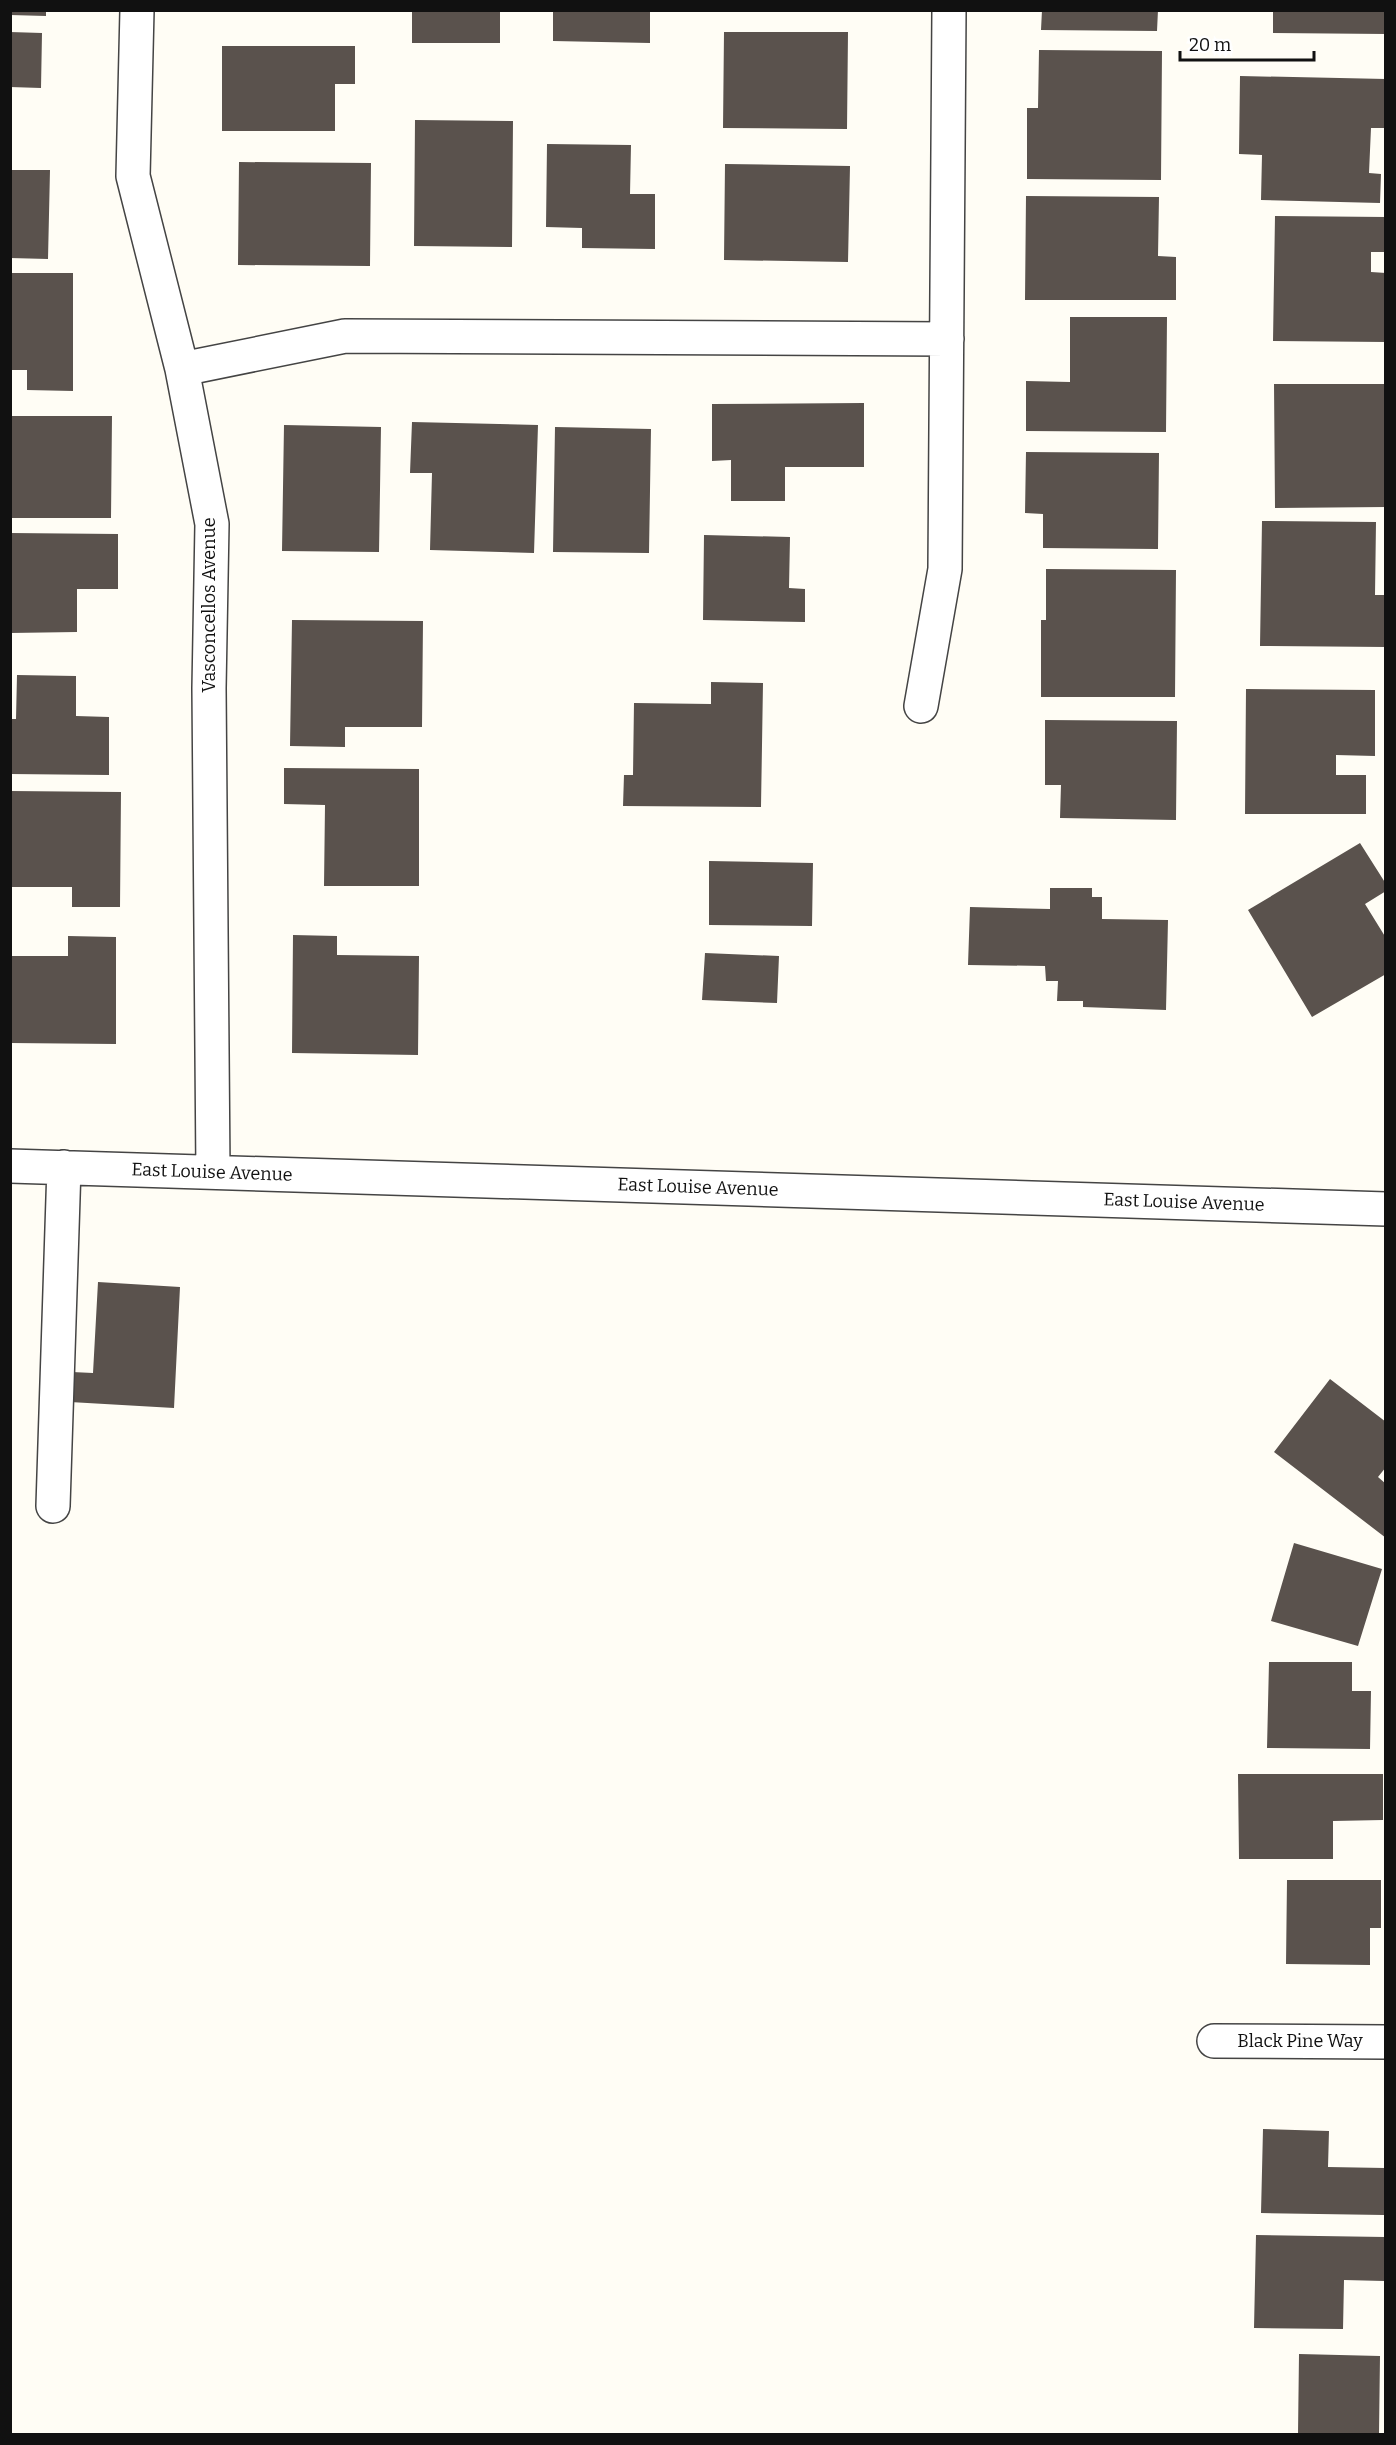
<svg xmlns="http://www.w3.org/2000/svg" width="1396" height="2445" font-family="Bitter,serif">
<rect width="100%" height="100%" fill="#fffdf5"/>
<path fill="#5a524d" d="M 10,10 L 46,10 L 46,16 L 10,15 Z
M 412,10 L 500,10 L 500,43 L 412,43 Z
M 553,10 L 650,10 L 650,43 L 553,41 Z
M 1042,10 L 1158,10 L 1157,31 L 1041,30 Z
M 1273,10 L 1386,10 L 1386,34 L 1273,33 Z
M 10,32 L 42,33 L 41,88 L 10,87 Z
M 724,32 L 848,32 L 847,129 L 723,128 Z
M 222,46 L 355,46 L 355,84 L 335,84 L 335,131 L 222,131 Z
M 1039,50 L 1162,51 L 1161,180 L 1027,179 L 1027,108 L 1038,108 Z
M 1240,76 L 1386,79 L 1386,128 L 1371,128 L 1369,173 L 1381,174 L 1380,203 L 1261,200 L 1262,155 L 1239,154 Z
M 415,120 L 513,121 L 512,247 L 414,246 Z
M 547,144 L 631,145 L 630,194 L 655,194 L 655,249 L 582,248 L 582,228 L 546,227 Z
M 239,162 L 371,163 L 370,266 L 238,265 Z
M 725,164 L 850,166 L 848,262 L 724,260 Z
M 10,170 L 50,170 L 48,259 L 10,258 Z
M 1026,196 L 1159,197 L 1158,256 L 1176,257 L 1176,300 L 1025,300 Z
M 1275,216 L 1386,217 L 1386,252 L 1371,252 L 1371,272 L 1386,273 L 1386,342 L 1273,341 Z
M 10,273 L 73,273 L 73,391 L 27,390 L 27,370 L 10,370 Z
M 1070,317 L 1167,317 L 1166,432 L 1026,431 L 1026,381 L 1070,382 Z
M 1274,384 L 1386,384 L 1386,507 L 1275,508 Z
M 864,403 L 864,467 L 785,467 L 785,501 L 731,501 L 731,460 L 712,461 L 712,404 Z
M 10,416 L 112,416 L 111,518 L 10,518 Z
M 412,422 L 538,425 L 534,553 L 430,550 L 432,473 L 410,473 Z
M 284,425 L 381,427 L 379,552 L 282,551 Z
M 555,427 L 651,429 L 649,553 L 553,552 Z
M 1026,452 L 1159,453 L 1158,549 L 1043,548 L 1043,514 L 1025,513 Z
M 1262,521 L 1376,522 L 1375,595 L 1386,595 L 1386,647 L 1260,646 Z
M 10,533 L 118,534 L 118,589 L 77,589 L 77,632 L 10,633 Z
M 704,535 L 790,537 L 789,588 L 805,589 L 805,622 L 703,620 Z
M 1046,569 L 1176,570 L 1175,697 L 1041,697 L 1041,620 L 1046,620 Z
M 292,620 L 423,621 L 422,727 L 345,727 L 345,747 L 290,746 Z
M 17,675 L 76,676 L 76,716 L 109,717 L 109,775 L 10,774 L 10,719 L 16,719 Z
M 711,682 L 763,683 L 761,807 L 623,806 L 624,775 L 633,775 L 634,703 L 711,704 Z
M 1246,689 L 1375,690 L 1375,756 L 1336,755 L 1336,775 L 1366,775 L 1366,814 L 1245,814 Z
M 1045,720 L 1177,721 L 1176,820 L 1060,818 L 1061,785 L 1045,785 Z
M 284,768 L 419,769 L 419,886 L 324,886 L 325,805 L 284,804 Z
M 10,791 L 121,792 L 120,907 L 72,907 L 72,887 L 10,887 Z
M 1360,843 L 1386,884 L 1386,891 L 1365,904 L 1386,938 L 1386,974 L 1312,1017 L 1248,910 Z
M 709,861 L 813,863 L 812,926 L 709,925 Z
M 1050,888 L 1092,888 L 1092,897 L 1102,897 L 1102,919 L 1168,920 L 1166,1010 L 1083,1007 L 1083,1001 L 1057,1001 L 1058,981 L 1046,981 L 1045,966 L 968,965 L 970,907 L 1050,909 Z
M 293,935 L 337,936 L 337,955 L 419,956 L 418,1055 L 292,1053 Z
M 68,936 L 116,937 L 116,1044 L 10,1043 L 10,956 L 68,956 Z
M 705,953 L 779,956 L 777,1003 L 702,1000 Z
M 98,1282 L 180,1287 L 174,1408 L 70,1402 L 72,1372 L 93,1373 Z
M 1330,1379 L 1386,1422 L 1386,1467 L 1378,1477 L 1386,1484 L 1386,1538 L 1274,1452 Z
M 1294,1543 L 1382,1569 L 1358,1646 L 1271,1621 Z
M 1269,1662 L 1352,1662 L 1352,1691 L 1371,1691 L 1370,1749 L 1267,1748 Z
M 1238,1774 L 1383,1774 L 1383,1820 L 1333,1821 L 1333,1859 L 1239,1859 Z
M 1287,1880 L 1381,1880 L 1381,1928 L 1370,1928 L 1370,1965 L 1286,1964 Z
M 1263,2129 L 1329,2131 L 1328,2167 L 1385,2168 L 1384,2215 L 1261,2213 Z
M 1256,2235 L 1385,2237 L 1384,2281 L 1344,2280 L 1343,2329 L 1254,2328 Z
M 1299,2354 L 1380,2356 L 1379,2434 L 1298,2434 Z"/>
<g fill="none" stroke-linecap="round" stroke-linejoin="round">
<g stroke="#444" stroke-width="36">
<path id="minor" d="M 137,10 L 133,176 L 182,369 L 212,524 L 209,688 L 213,1172
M 182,369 L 345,336 L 947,339
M 921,706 L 945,569 L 949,10
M 10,1166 L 1386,1209
M 53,1506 L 64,1167
M 1214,2041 L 1386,2042"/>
</g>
<use href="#minor" stroke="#fff" stroke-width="33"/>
</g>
<g text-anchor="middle" stroke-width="6" stroke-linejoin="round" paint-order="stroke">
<g font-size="18" fill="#111" stroke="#fff">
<text transform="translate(209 605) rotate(-90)" y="6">Vasconcellos Avenue</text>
<text transform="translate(212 1172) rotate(2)" y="6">East Louise Avenue</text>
<text transform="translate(698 1187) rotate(2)" y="6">East Louise Avenue</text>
<text transform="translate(1184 1202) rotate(2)" y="6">East Louise Avenue</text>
<text x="1300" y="2047">Black Pine Way</text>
</g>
</g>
<rect width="1396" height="2445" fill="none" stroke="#111111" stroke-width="24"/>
<path d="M1180 51v9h134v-9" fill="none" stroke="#111111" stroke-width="3"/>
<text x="1189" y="51" font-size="18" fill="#111111" stroke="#ffffff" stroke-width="4.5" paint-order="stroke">20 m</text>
</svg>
